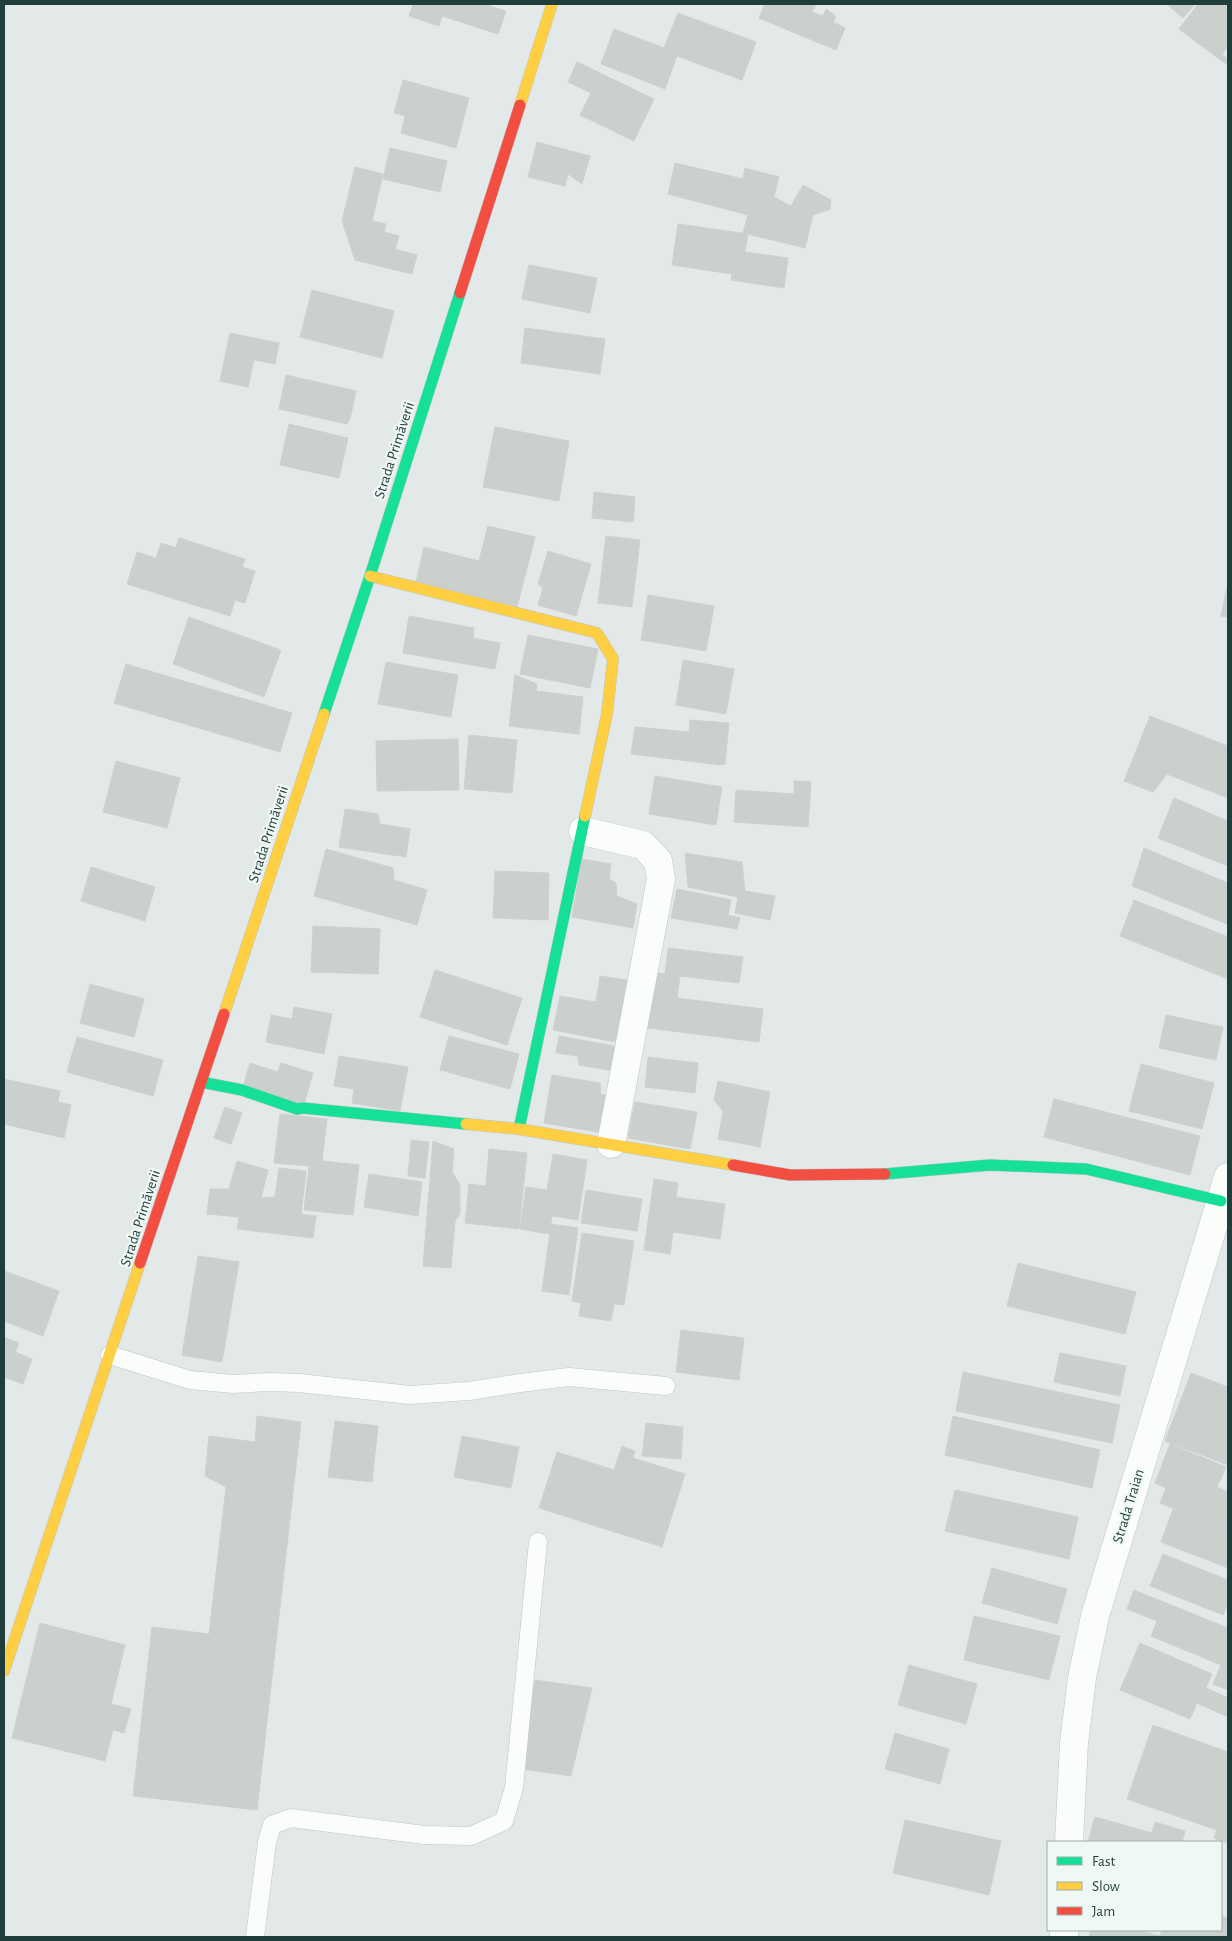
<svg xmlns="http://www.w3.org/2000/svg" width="1232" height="1941" font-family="'Alegreya Sans',sans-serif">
<rect width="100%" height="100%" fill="#e3e9e8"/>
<path fill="#cad0ce" stroke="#cbd2d1" d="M 413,4 L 490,4 L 489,6 L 506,11 L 498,34 L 442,16 L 439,26 L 409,16 Z
M 765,4 L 816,4 L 812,12 L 823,16 L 826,9 L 836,16 L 833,22 L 845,28 L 836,50 L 759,18 Z
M 1167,4 L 1195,4 L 1183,18 Z
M 1198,4 L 1228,4 L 1228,46 L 1222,55 L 1228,59 L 1226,64 L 1179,29 Z
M 678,13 L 756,42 L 742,80 L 677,56 L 665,89 L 601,64 L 614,29 L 664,48 Z
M 577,62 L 654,99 L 634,141 L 580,115 L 591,93 L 568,82 Z
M 403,80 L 469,98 L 456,148 L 401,133 L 405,116 L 394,113 Z
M 537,142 L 590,156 L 582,184 L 568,174 L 565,186 L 528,177 Z
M 390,148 L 447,161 L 440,192 L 383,179 Z
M 675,163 L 743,179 L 745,168 L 779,177 L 774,197 L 791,206 L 803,185 L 831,200 L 830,209 L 813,215 L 805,248 L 743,233 L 748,215 L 668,194 Z
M 355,167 L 383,174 L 372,221 L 386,224 L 384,232 L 399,236 L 395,249 L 417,255 L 412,274 L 355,260 L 342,221 Z
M 678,224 L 748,234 L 745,252 L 788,258 L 784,288 L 731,280 L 732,274 L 672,265 Z
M 529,265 L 597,278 L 590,313 L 522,299 Z
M 312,290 L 394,311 L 382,358 L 300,337 Z
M 525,328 L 605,339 L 600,374 L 521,363 Z
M 230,333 L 279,343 L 275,364 L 254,360 L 248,387 L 220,381 Z
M 286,375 L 356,391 L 350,419 L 347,424 L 279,409 Z
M 289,424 L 348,438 L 339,478 L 280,465 Z
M 495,427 L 569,441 L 559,501 L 483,487 Z
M 594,492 L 635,497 L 633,522 L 592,518 Z
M 488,526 L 535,537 L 517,607 L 416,582 L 424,547 L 479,561 Z
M 606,536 L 640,540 L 632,607 L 598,603 Z
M 179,538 L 245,559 L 242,567 L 255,571 L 245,603 L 235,600 L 230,616 L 127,584 L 137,552 L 156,558 L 161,543 L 176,548 Z
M 548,551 L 591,564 L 576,616 L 538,605 L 543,588 L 538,584 Z
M 1228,583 L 1228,617 L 1221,616 Z
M 648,595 L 714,606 L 706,651 L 641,640 Z
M 409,616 L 474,628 L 473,638 L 500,643 L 495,669 L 403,653 Z
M 189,617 L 281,650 L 264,697 L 173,664 Z
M 528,635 L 598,649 L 590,688 L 520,674 Z
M 683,660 L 734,669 L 726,714 L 676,705 Z
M 386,662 L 458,675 L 451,717 L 378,704 Z
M 126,664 L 292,713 L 280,752 L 114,703 Z
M 515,675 L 537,684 L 536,691 L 583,697 L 579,734 L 509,726 Z
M 1150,716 L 1228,746 L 1228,798 L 1167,774 L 1153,792 L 1124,781 Z
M 690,720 L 729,723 L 725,764 L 721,765 L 631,754 L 635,727 L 689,732 Z
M 469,735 L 517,740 L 512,793 L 464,789 Z
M 458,739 L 459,790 L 377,791 L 376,741 Z
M 116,761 L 180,778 L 167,828 L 103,812 Z
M 655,776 L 722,787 L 716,825 L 649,814 Z
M 794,781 L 811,782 L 808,827 L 734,822 L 736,790 L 794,794 Z
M 1174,798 L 1228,821 L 1228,866 L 1158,838 Z
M 345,809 L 378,814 L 380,824 L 410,829 L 406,857 L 339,847 Z
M 1144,848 L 1228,883 L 1228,920 L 1227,924 L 1132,886 Z
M 326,849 L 393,868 L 394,880 L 427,890 L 417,925 L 314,896 Z
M 685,853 L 742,862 L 745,891 L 775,896 L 770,920 L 735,913 L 738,897 L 688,887 Z
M 582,859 L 611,864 L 609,879 L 616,883 L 617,896 L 637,904 L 633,928 L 572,917 Z
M 91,867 L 155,887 L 145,921 L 81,901 Z
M 495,871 L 549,873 L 548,920 L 493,918 Z
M 677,889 L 731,900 L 728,915 L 740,918 L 737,929 L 671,918 Z
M 1134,900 L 1228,937 L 1228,979 L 1120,936 Z
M 313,926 L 380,929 L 378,974 L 311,972 Z
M 668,948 L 743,957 L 739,983 L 680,976 L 677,998 L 763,1009 L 759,1042 L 640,1027 L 646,971 L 665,974 Z
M 435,970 L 522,998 L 507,1045 L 420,1017 Z
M 600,976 L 627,980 L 616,1042 L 553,1030 L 560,996 L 596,1002 Z
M 90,984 L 144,999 L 134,1037 L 80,1023 Z
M 294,1007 L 332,1014 L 324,1054 L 266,1042 L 271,1015 L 292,1019 Z
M 1166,1015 L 1223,1027 L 1216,1060 L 1159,1048 Z
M 449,1036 L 519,1054 L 510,1089 L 440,1070 Z
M 559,1036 L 619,1047 L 615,1071 L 579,1065 L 578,1056 L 556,1053 Z
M 77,1037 L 163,1060 L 153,1096 L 67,1072 Z
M 339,1056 L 408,1067 L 400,1111 L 352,1103 L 354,1089 L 334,1086 Z
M 648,1057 L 698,1063 L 695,1093 L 645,1087 Z
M 250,1063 L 278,1072 L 281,1063 L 313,1073 L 303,1108 L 242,1090 Z
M 1141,1064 L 1214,1083 L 1202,1129 L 1129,1111 Z
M 552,1075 L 600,1083 L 601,1095 L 611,1094 L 604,1133 L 544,1123 Z
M 4,1079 L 60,1091 L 58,1102 L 71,1105 L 64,1138 L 4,1124 Z
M 718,1081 L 770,1092 L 760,1147 L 718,1139 L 723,1111 L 714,1100 Z
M 1054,1099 L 1200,1136 L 1190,1175 L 1044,1137 Z
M 635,1102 L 697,1112 L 690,1149 L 628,1138 Z
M 225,1107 L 242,1113 L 231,1144 L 214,1138 Z
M 280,1114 L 327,1119 L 322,1161 L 359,1165 L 353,1215 L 304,1210 L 309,1166 L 274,1163 Z
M 411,1140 L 429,1142 L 425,1178 L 408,1176 Z
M 433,1141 L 454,1149 L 452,1172 L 460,1185 L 460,1214 L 455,1221 L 451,1268 L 423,1266 Z
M 489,1149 L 527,1153 L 519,1229 L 465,1223 L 469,1184 L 486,1186 Z
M 553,1154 L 587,1160 L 578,1220 L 552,1216 L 549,1234 L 520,1229 L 526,1187 L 547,1190 Z
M 237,1161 L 268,1170 L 261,1198 L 229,1189 Z
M 279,1168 L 306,1171 L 301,1214 L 316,1216 L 313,1238 L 237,1229 L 239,1217 L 207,1214 L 210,1189 L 229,1189 L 261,1198 L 275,1197 Z
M 369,1174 L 422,1182 L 418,1216 L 364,1207 Z
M 654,1179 L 678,1183 L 676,1197 L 725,1204 L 720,1239 L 673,1232 L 670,1254 L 644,1250 Z
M 586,1190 L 642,1199 L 637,1231 L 581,1223 Z
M 551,1224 L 578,1228 L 569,1295 L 542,1291 Z
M 582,1233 L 634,1241 L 624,1305 L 614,1304 L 611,1321 L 579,1316 L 581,1303 L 572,1301 Z
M 198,1256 L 239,1262 L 222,1362 L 182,1355 Z
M 1018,1263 L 1136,1292 L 1125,1334 L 1007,1306 Z
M 4,1271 L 59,1291 L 43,1336 L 4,1321 Z
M 681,1330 L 744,1338 L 739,1380 L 676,1372 Z
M 4,1337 L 19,1343 L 15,1352 L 32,1359 L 23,1384 L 4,1377 Z
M 1060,1353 L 1126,1366 L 1120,1396 L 1054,1382 Z
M 963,1372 L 1120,1405 L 1112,1443 L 956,1411 Z
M 1191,1373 L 1228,1387 L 1228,1465 L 1165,1441 Z
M 257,1416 L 301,1422 L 257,1810 L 133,1796 L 152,1627 L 209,1634 L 226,1487 L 205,1476 L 209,1436 L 255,1442 Z
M 953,1416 L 1100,1450 L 1092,1488 L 945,1455 Z
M 335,1421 L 378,1426 L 372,1482 L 328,1477 Z
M 646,1423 L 683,1427 L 681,1459 L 642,1456 Z
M 462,1436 L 519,1447 L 511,1488 L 454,1477 Z
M 1170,1444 L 1226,1467 L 1217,1487 L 1228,1492 L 1228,1532 L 1160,1503 L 1166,1488 L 1155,1483 Z
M 622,1446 L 635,1451 L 633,1458 L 685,1474 L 662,1547 L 539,1508 L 557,1452 L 614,1470 Z
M 955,1490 L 1078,1517 L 1069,1559 L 945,1531 Z
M 1174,1507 L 1228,1527 L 1228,1568 L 1161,1542 Z
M 1163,1554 L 1228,1580 L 1228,1603 L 1223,1615 L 1150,1586 Z
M 992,1568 L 1067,1589 L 1057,1624 L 982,1603 Z
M 1134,1590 L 1228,1628 L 1228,1690 L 1213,1684 L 1221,1665 L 1151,1636 L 1157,1621 L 1127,1609 Z
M 974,1616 L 1060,1636 L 1049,1680 L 964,1660 Z
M 40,1623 L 125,1645 L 111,1704 L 131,1709 L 124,1733 L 113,1730 L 105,1761 L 12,1738 Z
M 1140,1643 L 1212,1674 L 1206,1688 L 1228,1698 L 1228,1717 L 1197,1703 L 1190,1719 L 1120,1690 Z
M 909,1665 L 977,1684 L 966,1724 L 898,1705 Z
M 535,1680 L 592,1688 L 571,1776 L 516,1768 Z
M 1153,1725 L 1228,1752 L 1228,1843 L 1214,1838 L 1217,1830 L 1127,1799 Z
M 895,1733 L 949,1749 L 940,1784 L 885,1769 Z
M 1095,1817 L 1152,1833 L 1155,1822 L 1185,1831 L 1182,1842 L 1088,1842 Z
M 905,1820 L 1001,1841 L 989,1895 L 893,1873 Z
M 1221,1916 L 1228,1918 L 1228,1937 L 1089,1937 L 1091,1930 L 1137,1930 L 1160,1936 L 1162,1930 L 1221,1930 Z"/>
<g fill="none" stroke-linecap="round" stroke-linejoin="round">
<g stroke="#c0c6c5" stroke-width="19">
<path id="lane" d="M 110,1355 L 190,1380 L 233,1384 L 269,1382 L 299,1383 L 410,1395 L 469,1391 L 520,1383 L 569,1377 L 666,1386
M 255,1937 L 267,1842 L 272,1825 L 291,1818 L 424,1835 L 471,1836 L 504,1821 L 514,1788 L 538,1542"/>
</g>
<g stroke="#c0c6c5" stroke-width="29">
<path id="street" d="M 583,831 L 643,845 L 658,861 L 661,879 L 611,1144
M 1069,1842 L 1074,1743 L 1082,1678 L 1095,1616 L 1228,1177
M 1064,1937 L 1064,1930"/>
</g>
<g stroke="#bec6c5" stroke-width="12">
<path id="fast" d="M 324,714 L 370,576 L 460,293
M 201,1082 L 242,1090 L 297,1109 L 303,1108 L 466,1124
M 519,1129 L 585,816
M 885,1174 L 990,1165 L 1086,1169 L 1221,1201"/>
</g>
<g stroke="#bec6c5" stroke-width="12">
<path id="slow" d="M 520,105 L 552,4
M 370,576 L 597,633 L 613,659 L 607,714 L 585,816
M 224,1014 L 324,714
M 466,1124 L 519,1129 L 733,1165
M 4,1671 L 140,1263"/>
</g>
<g stroke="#bec6c5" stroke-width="12">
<path id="jam" d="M 460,293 L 520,105
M 733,1165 L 790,1175 L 885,1174
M 140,1263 L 224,1014"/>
</g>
<use href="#lane" stroke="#fbfcfc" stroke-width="18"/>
<use href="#street" stroke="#fbfcfc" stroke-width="28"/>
<use href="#fast" stroke="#16e098" stroke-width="11"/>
<use href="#slow" stroke="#ffcf43" stroke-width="11"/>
<use href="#jam" stroke="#f24e42" stroke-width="11"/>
</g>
<g text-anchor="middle" stroke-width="4.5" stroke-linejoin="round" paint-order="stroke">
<g font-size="15" fill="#1f3d3b" stroke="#f0f8f6">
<text transform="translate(394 450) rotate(-72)" y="5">Strada Primăverii</text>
<text transform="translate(268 834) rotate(-72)" y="5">Strada Primăverii</text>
<text transform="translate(140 1218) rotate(-72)" y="5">Strada Primăverii</text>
<text transform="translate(1128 1506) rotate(-73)" y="5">Strada Traian</text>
</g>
</g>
<rect width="1232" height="1941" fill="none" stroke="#1f3d3b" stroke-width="10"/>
<rect x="1047" y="1841" width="175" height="90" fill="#f0f8f6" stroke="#9cadab"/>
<rect x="1057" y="1857" width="25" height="8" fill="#16e098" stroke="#9cadab"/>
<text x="1092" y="1866" font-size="15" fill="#1f3d3b">Fast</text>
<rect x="1057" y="1882" width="25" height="8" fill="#ffcf43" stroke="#9cadab"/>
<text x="1092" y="1891" font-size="15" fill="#1f3d3b">Slow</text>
<rect x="1057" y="1907" width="25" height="8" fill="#f24e42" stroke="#9cadab"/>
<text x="1092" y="1916" font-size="15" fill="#1f3d3b">Jam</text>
</svg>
